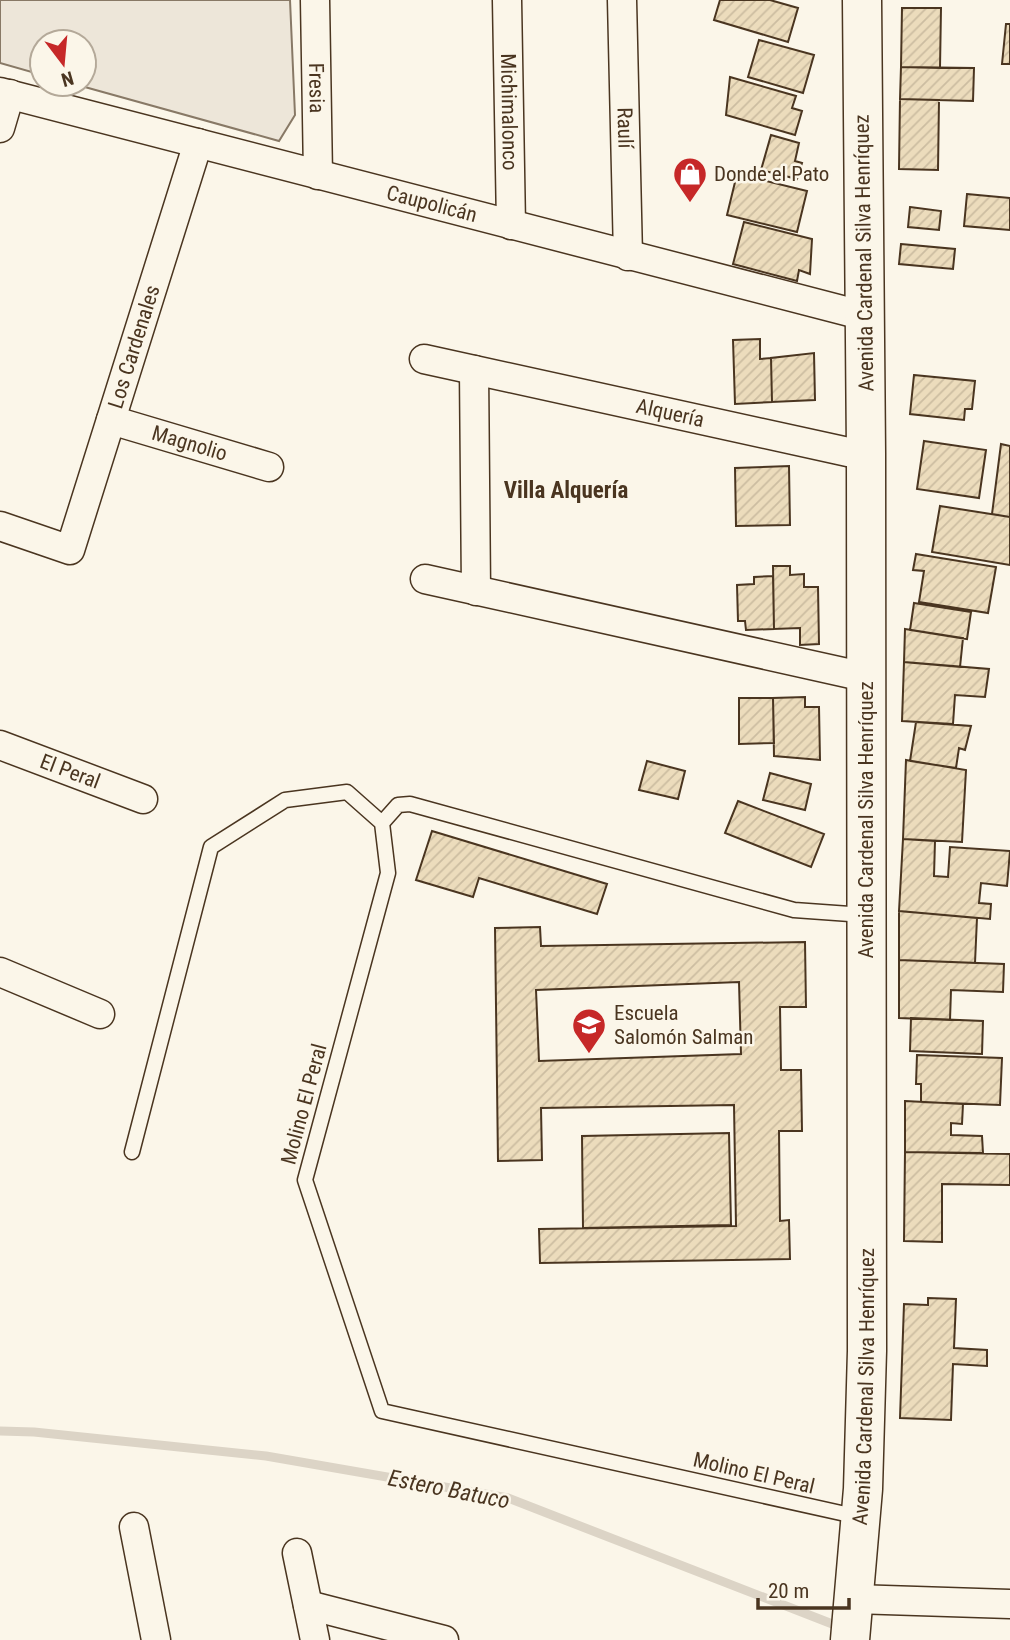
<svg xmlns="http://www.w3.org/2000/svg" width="1010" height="1640" font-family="'Roboto Condensed',sans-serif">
<defs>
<pattern id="building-hatch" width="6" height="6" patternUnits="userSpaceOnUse" patternTransform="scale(1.75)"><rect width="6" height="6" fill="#ecdcbc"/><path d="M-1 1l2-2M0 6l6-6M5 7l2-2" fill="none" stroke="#ccbda1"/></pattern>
</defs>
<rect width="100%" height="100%" fill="#fbf6e9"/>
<path fill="#ede6d9" stroke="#887966" stroke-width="2" d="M 0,0 L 290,0 L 295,115 L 279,141 L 74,84 L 84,84 L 84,42 L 42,42 L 42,75 L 0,63 Z"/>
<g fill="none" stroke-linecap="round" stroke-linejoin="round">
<path stroke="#dcd4c6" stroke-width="9" d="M 0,1431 L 34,1432 L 266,1456 L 508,1498 L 840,1627"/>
</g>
<path fill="url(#building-hatch)" stroke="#4a3520" stroke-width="2" fill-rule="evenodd" d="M 720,0 L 770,0 L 798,8 L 788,42 L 714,20 Z
M 902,8 L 941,8 L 940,68 L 901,67 Z
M 1006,24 L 1010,24 L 1010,64 L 1002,64 Z
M 759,40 L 814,55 L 803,93 L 748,77 Z
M 901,67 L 974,68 L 973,101 L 900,99 Z
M 730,77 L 796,96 L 792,108 L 802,111 L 795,135 L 726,115 Z
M 900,99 L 939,100 L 938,170 L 899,169 Z
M 771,135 L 799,143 L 795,161 L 802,163 L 797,179 L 761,170 Z
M 737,174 L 807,191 L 797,232 L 727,215 Z
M 967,194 L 1010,198 L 1010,230 L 964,226 Z
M 910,207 L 941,211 L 939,230 L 908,227 Z
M 744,222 L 812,239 L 810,274 L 799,270 L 797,281 L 733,264 Z
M 901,244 L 955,249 L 953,269 L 899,264 Z
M 760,339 L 760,359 L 771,358 L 772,402 L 735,404 L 733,340 Z
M 814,353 L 815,400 L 772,402 L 771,358 Z
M 914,375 L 975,381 L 972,409 L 965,409 L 964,420 L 910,414 Z
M 924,441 L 986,450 L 979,498 L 917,489 Z
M 1001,444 L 1010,446 L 1010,517 L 992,514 Z
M 789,466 L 790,525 L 736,526 L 735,468 Z
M 940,506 L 1010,517 L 1010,565 L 932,552 Z
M 916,554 L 996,567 L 988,613 L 919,602 L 924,571 L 913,570 Z
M 773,566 L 790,566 L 790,575 L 804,574 L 804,587 L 818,587 L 819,644 L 800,645 L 800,628 L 774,629 Z
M 773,576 L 774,629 L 746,630 L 745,621 L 738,621 L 737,585 L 754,584 L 754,577 Z
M 914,603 L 971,612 L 967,639 L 910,630 Z
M 905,629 L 963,638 L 960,667 L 904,662 Z
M 904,662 L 989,669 L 985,697 L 955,695 L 953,724 L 902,721 Z
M 805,697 L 805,707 L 819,707 L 820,760 L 774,756 L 773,698 Z
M 739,698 L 773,698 L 774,743 L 739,744 Z
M 916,722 L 971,726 L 965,750 L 959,748 L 956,768 L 910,761 Z
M 906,760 L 966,770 L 962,842 L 903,839 Z
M 647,761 L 685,771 L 678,799 L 639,790 Z
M 770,773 L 811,784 L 805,810 L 763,800 Z
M 738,801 L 824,834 L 811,867 L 725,833 Z
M 432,831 L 607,884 L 597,914 L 479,878 L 473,897 L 416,880 Z
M 903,839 L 935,841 L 934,876 L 948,877 L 950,847 L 1010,851 L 1007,886 L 981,883 L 979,903 L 991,904 L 990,919 L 899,911 Z
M 899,911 L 977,918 L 975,963 L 899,960 Z
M 540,927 L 541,946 L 805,942 L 806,1007 L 780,1007 L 781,1070 L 801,1070 L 802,1131 L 779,1131 L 780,1221 L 789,1220 L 790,1259 L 540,1263 L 539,1229 L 736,1226 L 734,1105 L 541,1108 L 542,1160 L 498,1161 L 495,928 ZM 739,982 L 741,1054 L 539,1061 L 536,990 Z
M 899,960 L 1004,964 L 1003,992 L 951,990 L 950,1020 L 899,1018 Z
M 911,1018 L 983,1021 L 982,1054 L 910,1051 Z
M 917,1055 L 1002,1058 L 1000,1105 L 921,1102 L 921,1084 L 916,1084 Z
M 905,1101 L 963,1104 L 962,1124 L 951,1123 L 951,1135 L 982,1136 L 983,1153 L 905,1152 Z
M 729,1133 L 731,1225 L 583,1228 L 582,1136 Z
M 905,1152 L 1010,1154 L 1010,1185 L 942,1184 L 942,1242 L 904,1241 Z
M 928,1298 L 956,1299 L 954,1348 L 987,1350 L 987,1366 L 953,1364 L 951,1420 L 900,1418 L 904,1304 L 928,1305 Z"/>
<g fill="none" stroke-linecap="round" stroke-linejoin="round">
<g stroke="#4a3520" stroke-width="17">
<path id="lane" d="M 382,823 L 398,805 L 410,804 L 794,910 L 864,915
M 132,1152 L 211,847 L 285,800 L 347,792 L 382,823 L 388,873 L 305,1180 L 382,1411 L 859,1517"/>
</g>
<g stroke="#4a3520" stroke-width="31">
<g id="street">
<path id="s1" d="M 315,0 L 318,175"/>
<path id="s2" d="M 507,0 L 511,225"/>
<path id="s3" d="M 622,0 L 628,256"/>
<path id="s4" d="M 0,92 L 865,316"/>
<path d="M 0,128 L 10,94"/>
<path id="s5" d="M 424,359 L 848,452 L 866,453"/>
<path d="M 474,370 L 476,591"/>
<path id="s6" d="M 111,420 L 269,467"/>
<path id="s7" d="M 0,526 L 70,550 L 198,143"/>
<path d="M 425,579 L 865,677"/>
<path id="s8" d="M 0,745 L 143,799"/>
<path d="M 0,972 L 100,1014"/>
<path d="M 134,1527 L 156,1640"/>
<path d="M 297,1553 L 315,1640"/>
<path d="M 854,1599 L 1010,1604"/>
<path d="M 308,1605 L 444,1640"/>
</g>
</g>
<g stroke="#4a3520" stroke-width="41">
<g id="secondary">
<path id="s9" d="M 850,1640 L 863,1489 L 867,1351 L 866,453 L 862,0"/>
</g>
</g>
<use href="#lane" stroke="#fbf6e9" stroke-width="14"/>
<use href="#street" stroke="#fbf6e9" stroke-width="28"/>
<use href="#secondary" stroke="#fbf6e9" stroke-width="38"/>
</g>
<defs>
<g id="shop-pin" transform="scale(1.75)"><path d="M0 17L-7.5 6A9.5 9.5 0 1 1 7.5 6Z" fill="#c62828" stroke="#fbf6e9"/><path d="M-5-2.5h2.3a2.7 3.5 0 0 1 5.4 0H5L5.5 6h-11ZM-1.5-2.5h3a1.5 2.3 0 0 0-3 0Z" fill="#fff"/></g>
<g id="school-pin" transform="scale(1.75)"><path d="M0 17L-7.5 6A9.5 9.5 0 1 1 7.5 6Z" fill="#c62828" stroke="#fbf6e9"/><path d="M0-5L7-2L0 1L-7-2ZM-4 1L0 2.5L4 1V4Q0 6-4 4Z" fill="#fff"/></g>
</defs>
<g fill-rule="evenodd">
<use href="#shop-pin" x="690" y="174"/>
<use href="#school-pin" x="589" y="1025"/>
</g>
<g text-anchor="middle" stroke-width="5" stroke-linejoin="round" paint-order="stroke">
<g font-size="21" fill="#4a3520" stroke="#fbf6e9">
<text dy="7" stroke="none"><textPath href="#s1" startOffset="88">Fresia</textPath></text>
<text dy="7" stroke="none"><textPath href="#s2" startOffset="112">Michimalonco</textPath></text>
<text dy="7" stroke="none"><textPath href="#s3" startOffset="128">Raulí</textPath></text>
<text dy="7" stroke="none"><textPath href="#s4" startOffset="446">Caupolicán</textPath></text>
<text transform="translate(864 253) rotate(-91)" y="7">Avenida Cardenal Silva Henríquez</text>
<text dy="7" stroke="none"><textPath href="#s7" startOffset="287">Los Cardenales</textPath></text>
<text dy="7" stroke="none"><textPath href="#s5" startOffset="252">Alquería</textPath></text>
<text dy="7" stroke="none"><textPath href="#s6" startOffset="82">Magnolio</textPath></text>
<text dy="7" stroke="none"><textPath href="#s8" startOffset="75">El Peral</textPath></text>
<text transform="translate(866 820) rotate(-90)" y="7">Avenida Cardenal Silva Henríquez</text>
<text transform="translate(304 1104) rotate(-75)" y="7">Molino El Peral</text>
<text dy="7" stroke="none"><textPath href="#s9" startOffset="254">Avenida Cardenal Silva Henríquez</textPath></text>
<text transform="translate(754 1473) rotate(13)" y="7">Molino El Peral</text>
</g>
<g font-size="21" fill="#4a3520" stroke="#fbf6e9" text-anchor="start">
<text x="714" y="181">Donde el Pato</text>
<text x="614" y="1020">Escuela<tspan x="614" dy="24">Salomón Salman</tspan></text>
</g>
<g font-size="23" font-weight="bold" fill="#4a3520" stroke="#fbf6e9">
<text x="566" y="498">Villa Alquería</text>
</g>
<g font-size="23" font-style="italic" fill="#4a3520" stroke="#fbf6e9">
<text transform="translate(449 1489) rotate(11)" y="8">Estero Batuco</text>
</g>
</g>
<g transform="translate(63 63) rotate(164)"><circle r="33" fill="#fbf6e9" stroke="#b4a999" stroke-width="2"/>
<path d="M0-5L12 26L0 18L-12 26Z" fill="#c62828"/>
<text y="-10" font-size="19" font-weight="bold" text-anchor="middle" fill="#4a3520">N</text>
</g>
<path d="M758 1598v10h91v-10" fill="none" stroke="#4a3520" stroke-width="3.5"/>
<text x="768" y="1598" font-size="21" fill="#4a3520" stroke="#fbf6e9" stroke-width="5" paint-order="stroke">20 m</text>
</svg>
